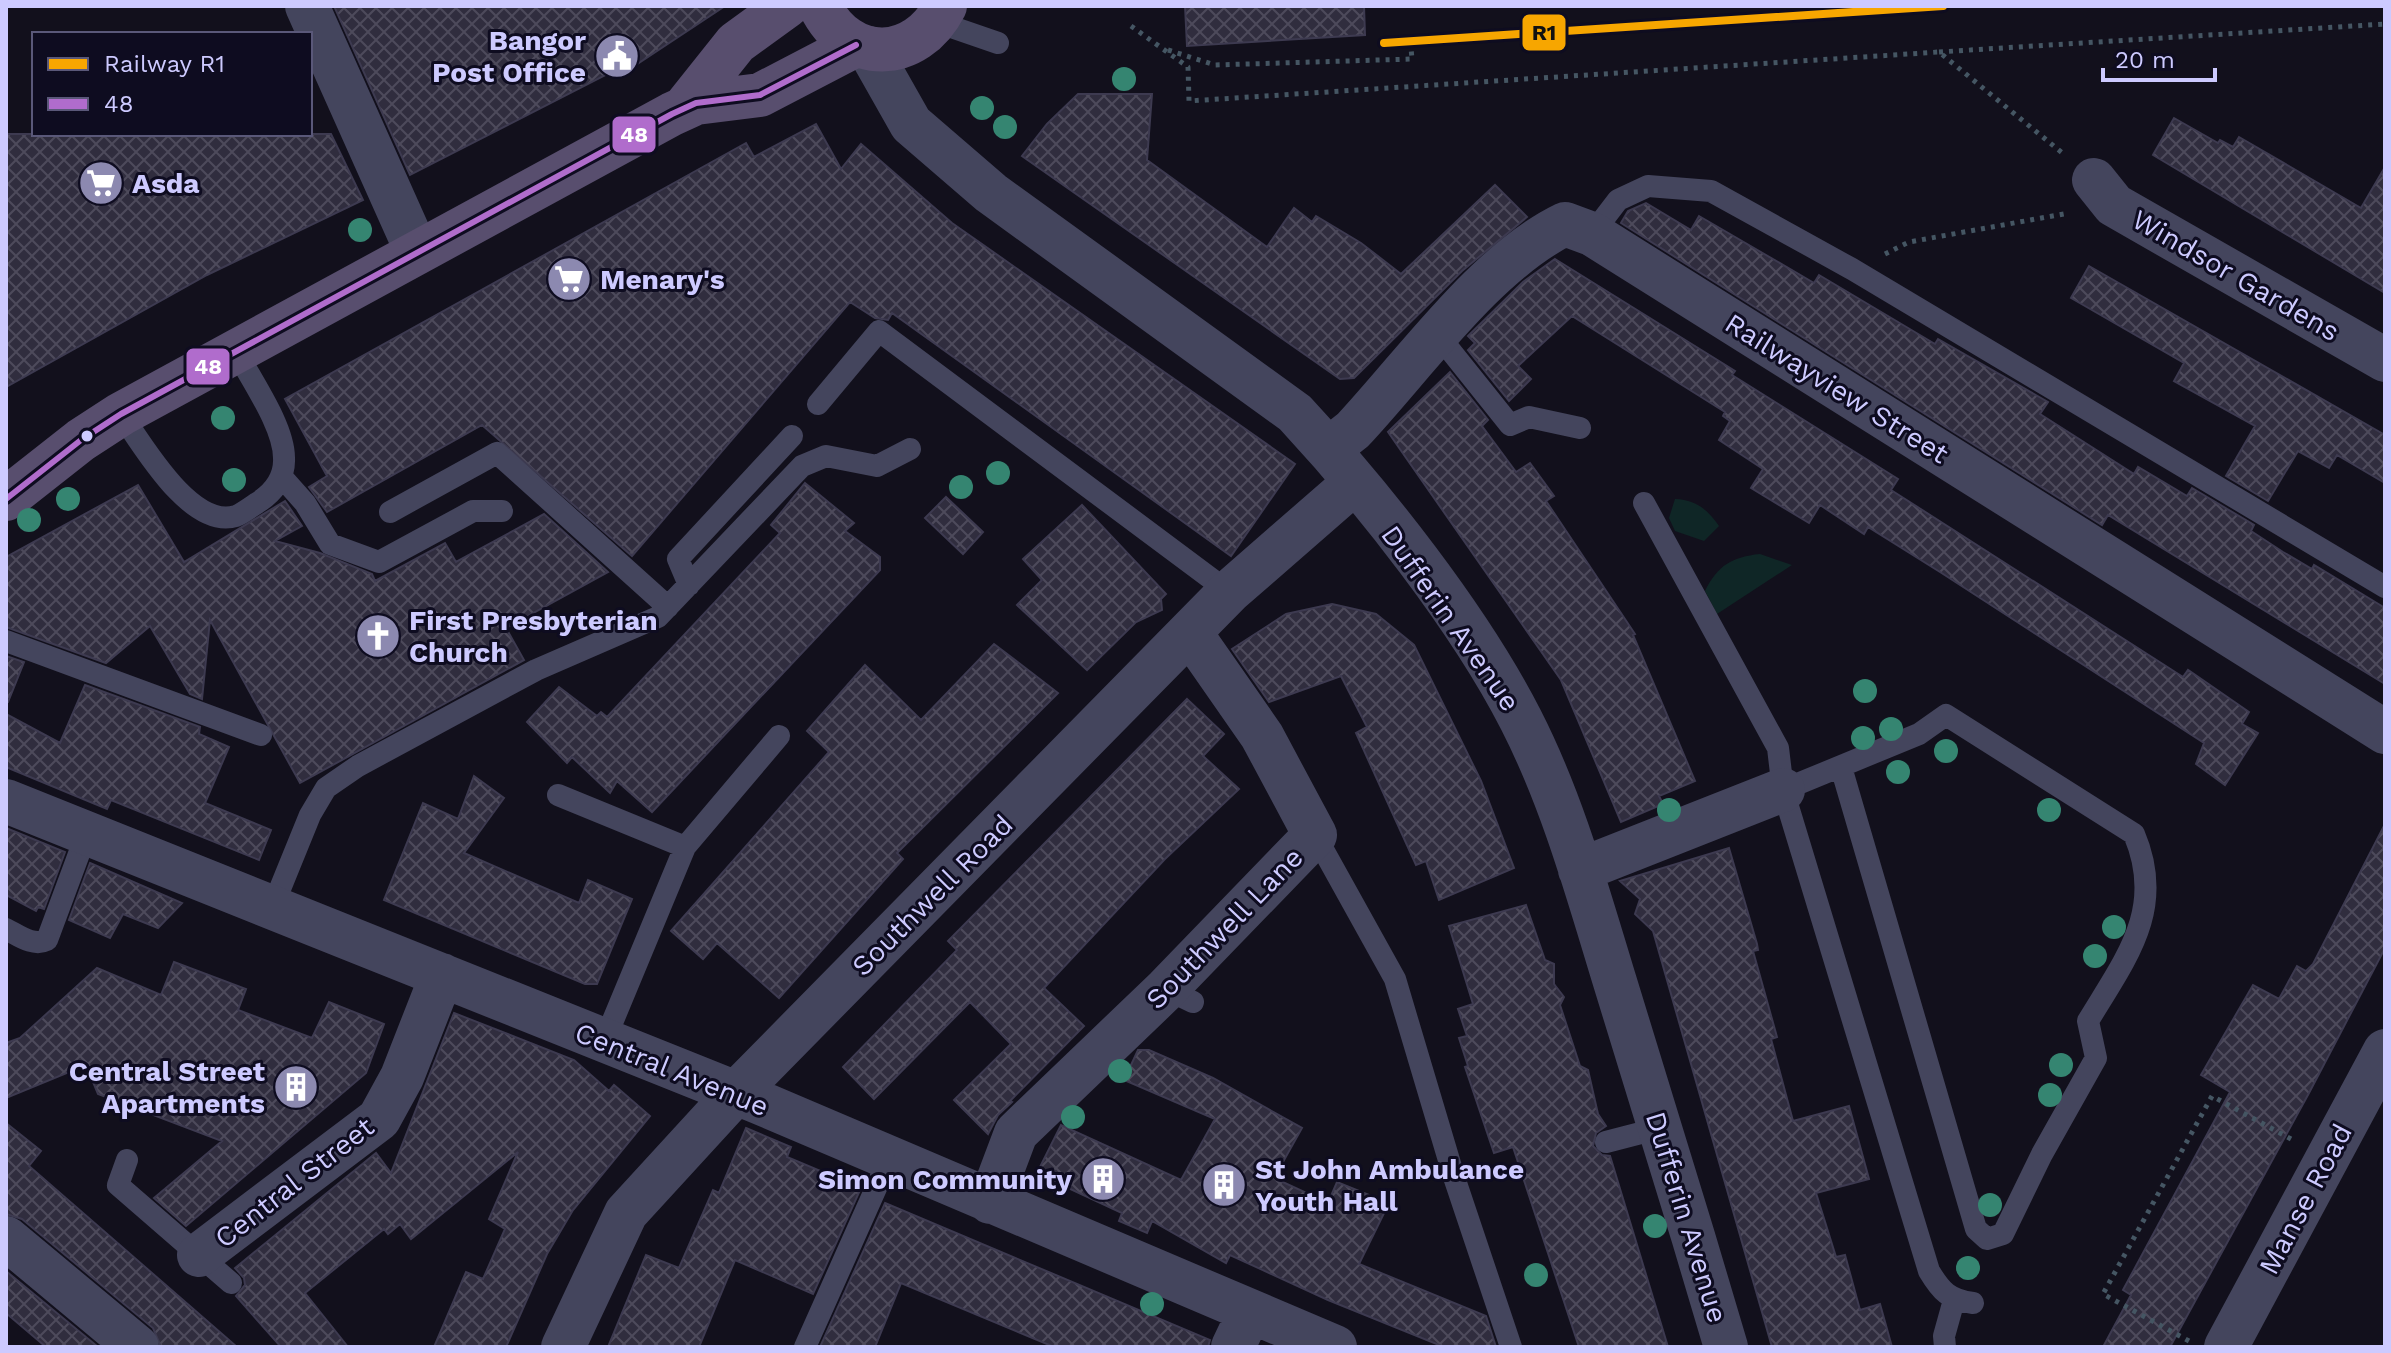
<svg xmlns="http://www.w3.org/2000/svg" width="2391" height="1353" font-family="'Work Sans',sans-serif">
<defs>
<pattern id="building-cross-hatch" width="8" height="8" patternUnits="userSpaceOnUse" patternTransform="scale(2)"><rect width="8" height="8" fill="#302d3e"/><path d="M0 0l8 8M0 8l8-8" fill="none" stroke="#4d4a5b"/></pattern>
</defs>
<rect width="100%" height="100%" fill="#12101c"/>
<path fill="#0f2626" d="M 1675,499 C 1696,500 1707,509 1719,526 L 1704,541 L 1675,531 L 1669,518 Z
M 1760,554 L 1792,565 L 1717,614 L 1705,591 C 1718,565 1732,557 1760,554 Z"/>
<path fill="url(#building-cross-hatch)" stroke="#3d3a50" stroke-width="2" d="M 334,6 L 725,6 L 619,76 L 615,70 L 410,175 Z
M 1185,6 L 1364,6 L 1365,35 L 1187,46 Z
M 1078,94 L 1152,94 L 1147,160 L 1267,247 L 1294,208 L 1312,222 L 1316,216 L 1361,243 L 1401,274 L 1495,185 L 1527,217 L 1462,271 L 1354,378 L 1340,379 L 1022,156 L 1047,124 Z
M 2174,118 L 2218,143 L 2220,140 L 2233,147 L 2239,137 L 2361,208 L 2385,167 L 2385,293 L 2153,155 Z
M 816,124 L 841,169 L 861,144 L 952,223 L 1295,464 L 1231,556 L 892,313 L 888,320 L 875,318 L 850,302 L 632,556 L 482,425 L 327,512 L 309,487 L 327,476 L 285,399 L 746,143 L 754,157 Z
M 6,134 L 331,134 L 363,200 L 207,275 L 6,387 Z
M 1646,203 L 1691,230 L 1699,216 L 1814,283 L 1819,275 L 1935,344 L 1938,339 L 2048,402 L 2040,414 L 2134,474 L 2138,467 L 2187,496 L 2192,488 L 2254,525 L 2251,531 L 2283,552 L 2312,569 L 2314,565 L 2385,608 L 2385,684 L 2108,515 L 2102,525 L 1621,223 L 1628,211 Z
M 1555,259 L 1735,371 L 1732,375 L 1898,479 L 1891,490 L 2183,677 L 2188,670 L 2249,712 L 2242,724 L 2258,733 L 2225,785 L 2196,764 L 2204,743 L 1940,572 L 1868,527 L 1864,534 L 1820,505 L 1809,523 L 1751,488 L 1763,469 L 1719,440 L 1730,421 L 1723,416 L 1725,412 L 1572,316 L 1518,366 L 1531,379 L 1509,401 L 1468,350 L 1475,343 L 1468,336 L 1523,282 Z
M 2089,266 L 2385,435 L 2385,483 L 2337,455 L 2329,468 L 2298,451 L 2268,501 L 2226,476 L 2255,426 L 2174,381 L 2184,363 L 2071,298 Z
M 1450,372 L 1488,420 L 1482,426 L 1516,472 L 1530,463 L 1554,496 L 1546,501 L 1635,634 L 1633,635 L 1695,781 L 1659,796 L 1663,804 L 1621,822 L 1561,680 L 1388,432 Z
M 805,483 L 854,523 L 845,531 L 880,557 L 880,570 L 652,812 L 617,781 L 610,793 L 572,757 L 567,763 L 527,722 L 559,687 L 597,716 L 601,712 L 607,717 L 780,533 L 771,525 Z
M 138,485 L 184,562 L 285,501 L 302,526 L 275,541 L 320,553 L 372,574 L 375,581 L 445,543 L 456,562 L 544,514 L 608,572 L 506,628 L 524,660 L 300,783 L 210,620 L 202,699 L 190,694 L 150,626 L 106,663 L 6,627 L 6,557 Z
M 946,497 L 983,532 L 963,554 L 925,518 Z
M 1082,505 L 1166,594 L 1161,599 L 1162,610 L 1136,622 L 1087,670 L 1017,605 L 1042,580 L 1023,559 Z
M 1332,604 L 1376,614 L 1414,645 L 1481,781 L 1514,868 L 1439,900 L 1426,861 L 1416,865 L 1356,733 L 1367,727 L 1341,676 L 1269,702 L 1232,649 L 1286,614 Z
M 994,644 L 1058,693 L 897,853 L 903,859 L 779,998 L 717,943 L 703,959 L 671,931 L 829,752 L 807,731 L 865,665 L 921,720 Z
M 6,656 L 24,662 L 8,702 L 6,702 Z
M 85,685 L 200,727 L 199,734 L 229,747 L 205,803 L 271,830 L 259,860 L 111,800 L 107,809 L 6,767 L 6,714 L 60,743 Z
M 1187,699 L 1224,734 L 1203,756 L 1239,789 L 1165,859 L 1044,988 L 1084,1026 L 1010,1101 L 1012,1102 L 998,1115 L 988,1134 L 954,1100 L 1011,1044 L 970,1002 L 874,1099 L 843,1067 L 957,950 L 948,941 Z
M 474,776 L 504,798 L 464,853 L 579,903 L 588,880 L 632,899 L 597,984 L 585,984 L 384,900 L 423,803 L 458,819 Z
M 2385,824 L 2385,948 L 2309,1093 L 2170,1347 L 2103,1347 L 2131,1295 L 2123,1290 L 2230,1092 L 2201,1075 L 2253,985 L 2279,999 L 2297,966 L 2306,971 L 2313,964 Z
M 6,828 L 65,852 L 44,909 L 38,907 L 36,911 L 6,895 Z
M 1729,848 L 1757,944 L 1758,950 L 1753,951 L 1777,1037 L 1771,1039 L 1793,1121 L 1849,1106 L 1869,1179 L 1816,1193 L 1836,1257 L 1845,1255 L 1860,1310 L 1880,1304 L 1892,1347 L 1772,1347 L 1653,931 L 1635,914 L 1640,899 L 1620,881 Z
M 90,863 L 182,903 L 158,928 L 123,914 L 110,938 L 69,920 Z
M 1526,905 L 1545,960 L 1554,964 L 1554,984 L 1564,997 L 1560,1005 L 1580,1066 L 1588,1070 L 1598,1114 L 1606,1126 L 1596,1133 L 1593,1146 L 1602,1155 L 1610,1156 L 1668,1347 L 1579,1347 L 1513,1147 L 1494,1153 L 1465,1067 L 1468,1066 L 1459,1038 L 1467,1036 L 1458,1009 L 1473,1004 L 1449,926 Z
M 174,962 L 246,989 L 238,1010 L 312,1038 L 329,1002 L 384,1024 L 366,1073 L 186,1226 L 154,1198 L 222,1141 L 98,1094 L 86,1065 L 6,1098 L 6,1043 L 20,1038 L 97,968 L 161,995 Z
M 454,1013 L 574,1060 L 609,1091 L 614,1085 L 650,1116 L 573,1210 L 547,1254 L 506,1347 L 434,1347 L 466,1272 L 483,1279 L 505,1229 L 489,1219 L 518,1152 L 411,1239 L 400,1224 L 388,1234 L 384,1229 L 305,1293 L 348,1347 L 281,1347 L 236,1296 L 245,1285 L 244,1278 L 235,1268 L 376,1153 L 391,1173 Z
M 1138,1050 L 1149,1050 L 1213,1078 L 1302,1128 L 1274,1178 L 1328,1203 L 1337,1182 L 1389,1203 L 1359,1264 L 1486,1316 L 1496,1347 L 1444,1347 L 1328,1300 L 1230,1255 L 1226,1263 L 1152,1221 L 1147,1233 L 1119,1221 L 1122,1213 L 1064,1186 L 1060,1194 L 1033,1181 L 1061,1125 L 1181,1180 L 1215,1119 L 1124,1080 Z
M 6,1123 L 41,1151 L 29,1166 L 237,1347 L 161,1347 L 153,1328 L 22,1219 L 6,1214 Z
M 746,1128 L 791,1147 L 787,1157 L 861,1188 L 813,1294 L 735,1260 L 699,1347 L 608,1347 L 646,1255 L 679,1268 L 713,1190 L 719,1193 Z
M 885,1203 L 1210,1340 L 1208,1347 L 1054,1347 L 901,1283 L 875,1347 L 820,1347 Z
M 6,1271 L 98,1347 L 46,1347 L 6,1313 Z"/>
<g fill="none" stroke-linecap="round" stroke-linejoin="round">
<path stroke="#455663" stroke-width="5" stroke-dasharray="4 6" stroke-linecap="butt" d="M 1131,26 L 1188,67 L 1189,101 L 1939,52 L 2066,156
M 1168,50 L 1215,65 L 1412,59 L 1411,48
M 1939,52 L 2385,24
M 1885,254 L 1909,242 L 2069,213
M 2189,1341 L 2103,1294 L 2212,1096 L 2291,1139"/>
<path stroke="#44455d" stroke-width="22" d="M 937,22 L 998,43
M 1592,234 L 1618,200 L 1648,186 L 1711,191 L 1852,269 L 2385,587
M 1438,335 L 1510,425 L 1529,417 L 1580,428
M 818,404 L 879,331 L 1229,592
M 121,414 C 142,444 191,530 236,516 C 243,513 251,507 257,503 C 273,493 285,478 284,458 C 284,426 251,380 236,351
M 281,476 L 305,503 L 330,544 L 379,562 L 473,511 L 502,511
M 1644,503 L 1778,748 L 1783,790 L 1929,1271 C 1941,1291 1949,1300 1973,1303
M 390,512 L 497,453 L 668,607
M 689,585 L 678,559 L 792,436
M 6,641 L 261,735
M 1783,790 L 1919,734 L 1946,715 L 2134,834 C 2166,909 2126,958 2088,1021 L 2096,1058 L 2042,1154 L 2003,1234 L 1987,1239 L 1976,1229 L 1841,767
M 558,795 L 685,847
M 1315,835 L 1395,979 L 1454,1177 L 1511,1347
M 273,906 L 310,815 L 326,788 L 358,766 L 536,670 L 658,617 L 802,466 L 826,456 L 877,466 L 910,449
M 6,929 C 18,935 33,947 47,940 L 86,835
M 1166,989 L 1193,1002
M 604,1042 L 685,847 L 779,736
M 1606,1142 L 1660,1128
M 127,1160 L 118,1185 L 231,1283
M 805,1347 L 889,1159
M 1945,1347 L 1944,1336 L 1954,1300"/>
<path stroke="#44455d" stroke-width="44" d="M 307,6 L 417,252
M 868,48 L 911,124 L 991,193 L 1295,413 C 1373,497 1469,618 1521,720 C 1563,802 1588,894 1615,982 C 1653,1103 1690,1225 1726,1347
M 2094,180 L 2114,205 L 2385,360
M 1329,449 L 1353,430 C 1413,366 1486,262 1565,224 L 1592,234 L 2385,732
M 6,801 L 756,1101 L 1335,1347
M 1580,870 L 1783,790
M 990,1202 L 1016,1133 L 1166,989 L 1315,835 L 1262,736 L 1191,634
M 6,1238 L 137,1347
M 199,1255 L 379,1119 L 402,1077 L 442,975
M 563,1347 L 626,1213 L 736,1093 L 1229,592 L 1354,483
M 1233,1347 L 1250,1311
M 2226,1347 L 2385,1051"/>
<path stroke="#584e6e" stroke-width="44" d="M 820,6 C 849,65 916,63 945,6
M 685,107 L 736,43 L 787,6
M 6,499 L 81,440 L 121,414 L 672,114 L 696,103 L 760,95 L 856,45"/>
<g stroke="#0e0c20" stroke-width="12">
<path id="bus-1" d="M 6,499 L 81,440 L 121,414 L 672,114 L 696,103 L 760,95 L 856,45"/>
</g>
<use href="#bus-1" stroke="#b06ccc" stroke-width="6"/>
<g stroke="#0e0c20" stroke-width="14">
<path id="rail-1" d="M 1384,43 L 1943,6"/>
</g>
<use href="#rail-1" stroke="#f7a600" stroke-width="8"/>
</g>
<g fill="#358571">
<circle cx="1124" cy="79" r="12"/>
<circle cx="982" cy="108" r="12"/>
<circle cx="1005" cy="127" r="12"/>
<circle cx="360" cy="230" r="12"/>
<circle cx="223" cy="418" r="12"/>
<circle cx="998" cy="473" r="12"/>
<circle cx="234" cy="480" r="12"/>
<circle cx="961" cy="487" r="12"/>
<circle cx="68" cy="499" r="12"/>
<circle cx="29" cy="520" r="12"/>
<circle cx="1865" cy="691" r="12"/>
<circle cx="1891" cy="729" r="12"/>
<circle cx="1863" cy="738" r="12"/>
<circle cx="1946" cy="751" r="12"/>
<circle cx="1898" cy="772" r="12"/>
<circle cx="1669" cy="810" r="12"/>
<circle cx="2049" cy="810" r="12"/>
<circle cx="2114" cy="927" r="12"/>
<circle cx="2095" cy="956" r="12"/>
<circle cx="2061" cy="1065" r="12"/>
<circle cx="1120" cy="1071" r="12"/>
<circle cx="2050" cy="1095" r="12"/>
<circle cx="1073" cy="1117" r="12"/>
<circle cx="1990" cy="1205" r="12"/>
<circle cx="1655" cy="1226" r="12"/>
<circle cx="1968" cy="1268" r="12"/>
<circle cx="1536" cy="1275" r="12"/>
<circle cx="1152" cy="1304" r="12"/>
</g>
<defs>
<g id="civic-disc" transform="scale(2.3)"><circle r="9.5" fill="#8c89b0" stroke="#0e0c20"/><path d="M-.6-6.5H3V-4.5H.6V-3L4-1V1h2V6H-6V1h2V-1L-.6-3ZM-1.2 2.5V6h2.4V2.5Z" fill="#fff"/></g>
<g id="supermarket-disc" transform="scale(2.3)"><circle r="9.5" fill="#8c89b0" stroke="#0e0c20"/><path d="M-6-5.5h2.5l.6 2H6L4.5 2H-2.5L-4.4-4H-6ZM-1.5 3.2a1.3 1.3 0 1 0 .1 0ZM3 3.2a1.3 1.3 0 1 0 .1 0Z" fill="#fff"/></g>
<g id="church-disc" transform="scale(2.3)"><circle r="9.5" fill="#8c89b0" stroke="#0e0c20"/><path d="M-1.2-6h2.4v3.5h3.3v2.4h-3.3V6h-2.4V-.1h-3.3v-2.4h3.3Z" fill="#fff"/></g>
<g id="building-disc" transform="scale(2.3)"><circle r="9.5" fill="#8c89b0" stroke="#0e0c20"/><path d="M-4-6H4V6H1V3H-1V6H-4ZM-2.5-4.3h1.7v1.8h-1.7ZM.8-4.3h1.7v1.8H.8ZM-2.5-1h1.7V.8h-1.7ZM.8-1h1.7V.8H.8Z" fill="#fff"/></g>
</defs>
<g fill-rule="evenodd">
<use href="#civic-disc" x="617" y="56"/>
<use href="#supermarket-disc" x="101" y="183"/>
<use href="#supermarket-disc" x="569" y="279"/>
<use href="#church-disc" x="378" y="636"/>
<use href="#building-disc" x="296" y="1087"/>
<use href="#building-disc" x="1103" y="1179"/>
<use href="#building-disc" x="1224" y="1185"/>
</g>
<circle fill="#cdcaff" stroke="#0e0c20" stroke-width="3" cx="87" cy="436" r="7"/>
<g text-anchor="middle" stroke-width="6" stroke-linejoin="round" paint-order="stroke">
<g font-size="28" font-weight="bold" fill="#cdcaff" stroke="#0e0c20" text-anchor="start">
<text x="586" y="50" text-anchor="end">Bangor<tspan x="586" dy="32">Post Office</tspan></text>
<text x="132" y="193">Asda</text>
<text x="600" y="289">Menary's</text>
<text x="409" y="630">First Presbyterian<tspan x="409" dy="32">Church</tspan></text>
<text x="265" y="1081" text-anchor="end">Central Street<tspan x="265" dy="32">Apartments</tspan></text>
<text x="1255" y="1179">St John Ambulance<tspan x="1255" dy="32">Youth Hall</tspan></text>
<text x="1072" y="1189" text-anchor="end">Simon Community</text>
</g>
<g font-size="28" fill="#cdcaff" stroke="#0e0c20">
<text transform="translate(2236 275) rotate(30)" y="10">Windsor Gardens</text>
<text transform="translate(1837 388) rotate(32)" y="10">Railwayview Street</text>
<text transform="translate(1451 618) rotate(55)" y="10">Dufferin Avenue</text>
<text transform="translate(932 895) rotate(-45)" y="10">Southwell Road</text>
<text transform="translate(1224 928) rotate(-46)" y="10">Southwell Lane</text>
<text transform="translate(672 1069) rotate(22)" y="10">Central Avenue</text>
<text transform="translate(294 1182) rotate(-38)" y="10">Central Street</text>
<text transform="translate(2305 1199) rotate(-62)" y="10">Manse Road</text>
<text transform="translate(1687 1217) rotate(73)" y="10">Dufferin Avenue</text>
</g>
</g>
<g stroke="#0e0c20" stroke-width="3">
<rect x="1521" y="13" width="46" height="39" rx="8" fill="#f7a600"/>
<rect x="611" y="115" width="46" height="39" rx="8" fill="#b06ccc"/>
<rect x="185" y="347" width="46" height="39" rx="8" fill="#b06ccc"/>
</g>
<g font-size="22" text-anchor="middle" font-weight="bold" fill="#fff">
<text x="634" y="142">48</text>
<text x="208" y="374">48</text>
</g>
<g font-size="22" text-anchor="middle" font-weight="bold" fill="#111">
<text x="1544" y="40">R1</text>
</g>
<rect width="2391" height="1353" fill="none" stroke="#cdcaff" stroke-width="16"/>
<rect x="32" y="32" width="280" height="104" fill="#0e0c20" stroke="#5a5879" stroke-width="2"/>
<rect x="48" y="58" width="40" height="12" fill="#f7a600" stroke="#5a5879" stroke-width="2"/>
<text x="104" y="72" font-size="24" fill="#cdcaff">Railway R1</text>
<rect x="48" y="98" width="40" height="12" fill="#b06ccc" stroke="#5a5879" stroke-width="2"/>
<text x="104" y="112" font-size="24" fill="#cdcaff">48</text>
<path d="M2103 68v12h112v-12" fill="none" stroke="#cdcaff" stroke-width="4"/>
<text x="2115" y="68" font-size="24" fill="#cdcaff" stroke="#0e0c20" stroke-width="6" paint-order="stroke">20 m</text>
</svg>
